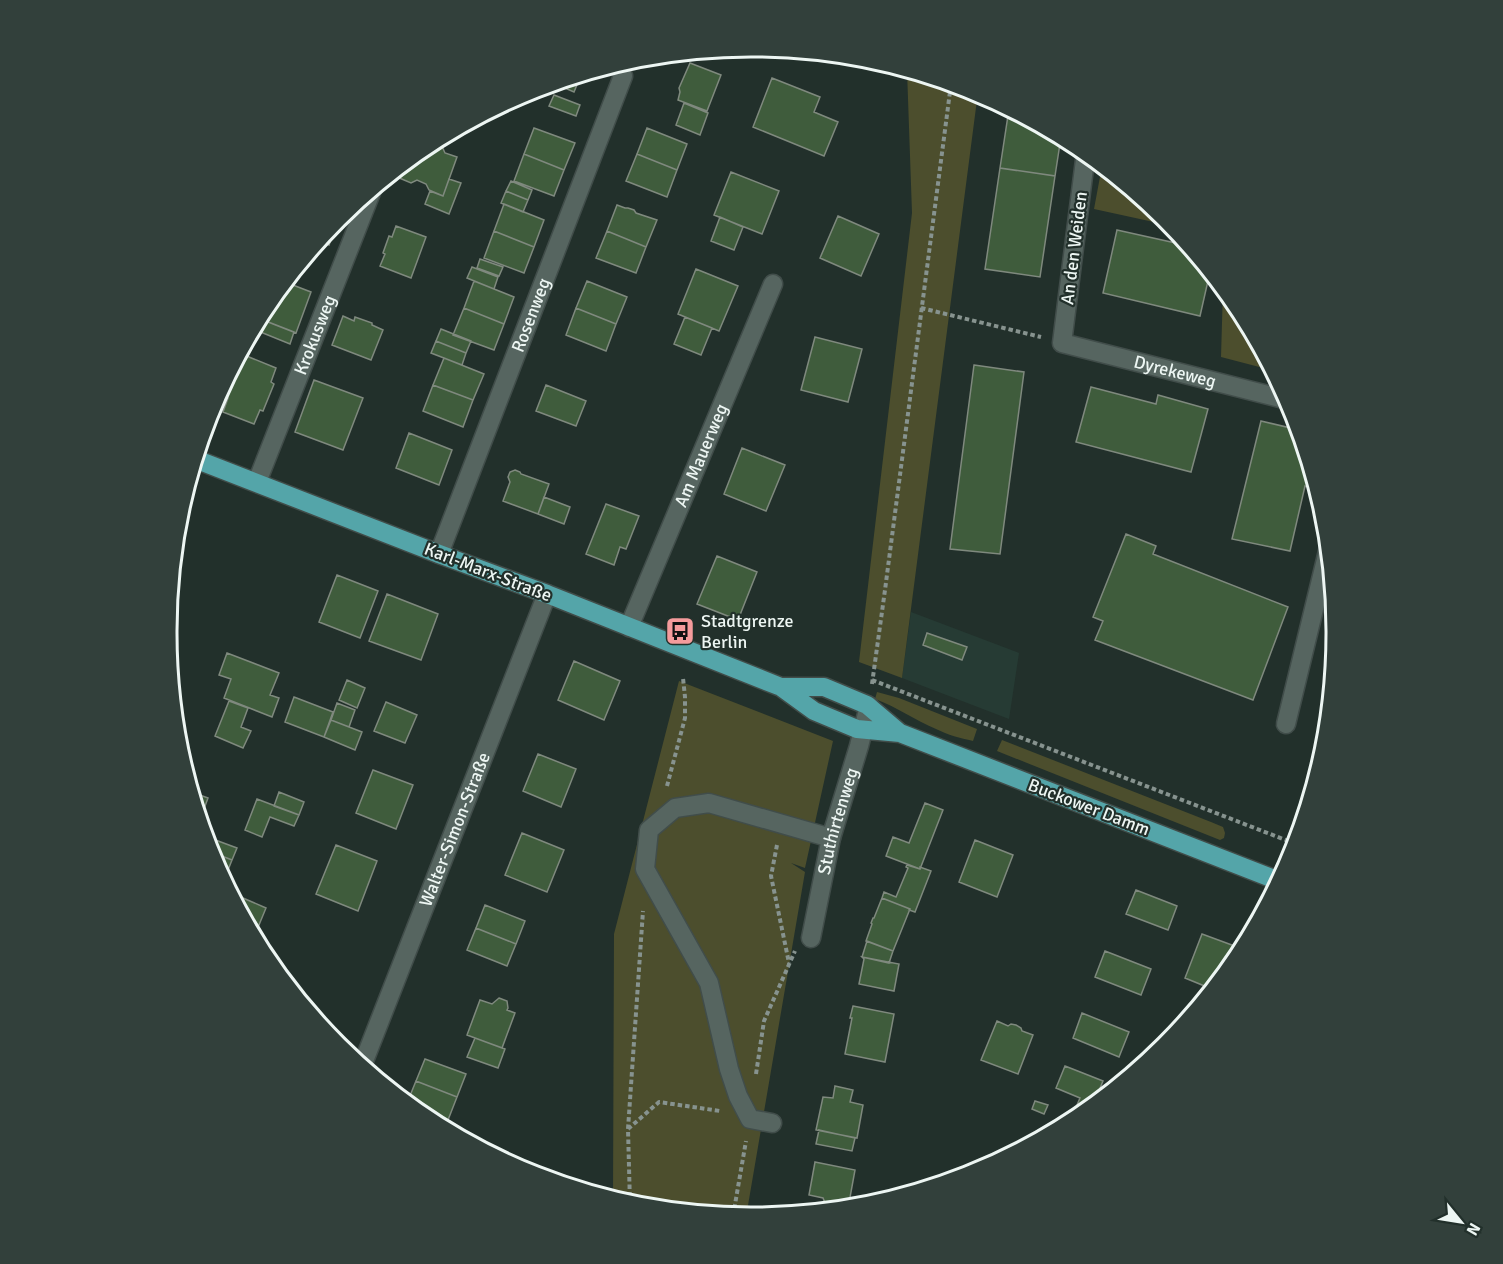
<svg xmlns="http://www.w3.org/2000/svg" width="1503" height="1264" font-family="Signika,sans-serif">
<rect width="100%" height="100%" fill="#22302b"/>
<path fill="#263b34" d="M 911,612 L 1019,653 L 1009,719 L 902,678 Z"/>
<path fill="#4c4e2d" d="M 907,70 L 978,92 L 902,678 L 859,662 L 912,213 Z
M 1102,166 L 1166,218 L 1172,226 L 1094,209 Z
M 1223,288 L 1239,307 L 1267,360 L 1267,369 L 1221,357 Z
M 679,681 L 833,741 L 805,868 L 791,863 L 805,872 L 746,1217 L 637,1206 L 613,1199 L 614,934 Z
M 877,692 L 899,698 L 977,729 L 973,741 C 960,738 948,735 936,729 C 915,720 897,707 875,699 Z
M 1002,740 L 1211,822 L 1223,827 L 1225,833 L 1224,838 L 1220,840 L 997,751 Z"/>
<path fill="#3f5c3c" stroke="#7f897e" stroke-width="1.5" d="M 690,63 L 721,75 L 707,111 L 678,100 L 680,92 L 679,88 Z
M 581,75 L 574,92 L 553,83 Z
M 772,78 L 820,97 L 814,112 L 838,122 L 824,156 L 753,127 Z
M 554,95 L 580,105 L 576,116 L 549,106 Z
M 684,103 L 708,113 L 700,135 L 676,125 Z
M 1009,109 L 1061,137 L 1055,176 L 1000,168 Z
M 534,128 L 575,143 L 564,170 L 524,154 Z
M 647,128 L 687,144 L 677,170 L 637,154 Z
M 434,141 L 441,144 L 445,153 L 457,157 L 443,196 L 429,190 L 426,184 L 417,180 L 411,183 L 397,177 L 402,165 L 427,145 Z
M 524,154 L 564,170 L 554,196 L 514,181 Z
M 637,154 L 677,170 L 667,197 L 626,181 Z
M 1000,168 L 1055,176 L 1040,277 L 985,269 Z
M 731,172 L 779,191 L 762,234 L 714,215 Z
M 449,179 L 461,183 L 449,214 L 425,204 L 430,191 L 443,196 Z
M 511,181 L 532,190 L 528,200 L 506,191 Z
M 506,191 L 528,200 L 523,212 L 501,203 Z
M 504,204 L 544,220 L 534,247 L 494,231 Z
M 617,205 L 625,208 L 628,208 L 634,210 L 636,213 L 657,220 L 646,247 L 607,231 Z
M 340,216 L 329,245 L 318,241 L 338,218 Z
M 838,216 L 879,234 L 861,276 L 820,258 Z
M 720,217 L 743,227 L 734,250 L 711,241 Z
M 396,226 L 426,237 L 411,278 L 380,266 L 385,254 L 383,253 L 389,236 L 392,237 Z
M 1117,230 L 1189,246 L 1210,272 L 1200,316 L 1103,293 Z
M 494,231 L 534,247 L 524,273 L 484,258 Z
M 607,231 L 646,247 L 636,273 L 596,258 Z
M 480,259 L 503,267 L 499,276 L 477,268 Z
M 472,267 L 498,277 L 494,289 L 467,278 Z
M 696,269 L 738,286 L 719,331 L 678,314 Z
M 474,281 L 514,297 L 504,324 L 464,308 Z
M 587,281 L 627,297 L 616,324 L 576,308 Z
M 285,282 L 311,292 L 296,333 L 258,318 L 265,306 Z
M 464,308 L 504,324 L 494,350 L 453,335 Z
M 576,308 L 616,324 L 606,351 L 566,335 Z
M 343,316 L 354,321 L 355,317 L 372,323 L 372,325 L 383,330 L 371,360 L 332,345 Z
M 685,317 L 712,328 L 701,355 L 674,344 Z
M 258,318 L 294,332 L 290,344 L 253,329 Z
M 441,329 L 471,341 L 466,353 L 436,341 Z
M 252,330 L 254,331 L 247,346 L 244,345 Z
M 815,337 L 862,349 L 848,402 L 801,390 Z
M 436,341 L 466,353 L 462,365 L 431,353 Z
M 245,355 L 247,356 L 247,355 L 249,357 L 276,368 L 271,382 L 274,384 L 263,411 L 260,410 L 254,424 L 223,412 L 228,398 L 225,396 L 236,369 L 240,370 Z
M 444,358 L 484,374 L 473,400 L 433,385 Z
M 974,365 L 1024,372 L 1000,554 L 950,549 Z
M 314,380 L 363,398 L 343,450 L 295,432 Z
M 433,385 L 473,400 L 463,427 L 423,411 Z
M 546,385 L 586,401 L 576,426 L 536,411 Z
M 1091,387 L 1156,404 L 1158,395 L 1208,409 L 1191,472 L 1076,442 Z
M 1261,421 L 1299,430 L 1314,478 L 1311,488 L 1305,486 L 1290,551 L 1232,539 Z
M 409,433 L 452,450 L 439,485 L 396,468 Z
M 742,448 L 785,465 L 766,511 L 724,494 Z
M 515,470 L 520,472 L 521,474 L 549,484 L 538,514 L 503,501 L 510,482 L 508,477 L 510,472 Z
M 544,497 L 570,507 L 564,524 L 538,514 Z
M 606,504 L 639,516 L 626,549 L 620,547 L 614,565 L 586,554 Z
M 1126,534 L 1156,546 L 1153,554 L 1288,607 L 1253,700 L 1095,640 L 1103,621 L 1093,617 Z
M 717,556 L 757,572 L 738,620 L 697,604 Z
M 337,575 L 378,591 L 360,638 L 319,622 Z
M 387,594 L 438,614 L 421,660 L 369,641 Z
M 927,633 L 967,647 L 962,660 L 923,645 Z
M 227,653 L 279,673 L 270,695 L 279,698 L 272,717 L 224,698 L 231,679 L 219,675 Z
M 574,661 L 620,681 L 604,720 L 558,700 Z
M 347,680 L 365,688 L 357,708 L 339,700 Z
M 294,697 L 333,712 L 324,737 L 285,722 Z
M 229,701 L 248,708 L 241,727 L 251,731 L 243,748 L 215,736 Z
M 386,702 L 417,715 L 405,743 L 374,731 Z
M 337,703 L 355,710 L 349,727 L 331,720 Z
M 331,720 L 362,732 L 355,750 L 324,737 Z
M 538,754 L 576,769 L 561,807 L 523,791 Z
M 373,770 L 413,785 L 396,829 L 356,813 Z
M 190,787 L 193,788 L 197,794 L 208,798 L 200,820 Z
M 279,792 L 304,802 L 299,815 L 274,806 Z
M 257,799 L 299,815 L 294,826 L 270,817 L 262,837 L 245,830 Z
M 925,803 L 943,810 L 920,869 L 886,856 L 893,837 L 909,843 Z
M 522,833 L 564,850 L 547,892 L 505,875 Z
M 210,838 L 237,848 L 232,860 L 209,851 L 207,846 Z
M 975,840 L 1013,855 L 997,897 L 959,882 Z
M 336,845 L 377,861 L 358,911 L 316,894 Z
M 209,851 L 232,860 L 226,875 L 219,872 Z
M 907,865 L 920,869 L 920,867 L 931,871 L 915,912 L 909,910 L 910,909 L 882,898 L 884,892 L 896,897 L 908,868 L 906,867 Z
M 1136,890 L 1177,906 L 1168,930 L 1126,914 Z
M 236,895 L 266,908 L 254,937 L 234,900 Z
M 882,898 L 910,909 L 893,951 L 866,941 L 872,924 L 871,923 L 873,918 L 874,918 Z
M 485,905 L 525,921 L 516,944 L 476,928 Z
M 476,928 L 516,944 L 507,966 L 467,950 Z
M 1202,934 L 1240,948 L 1235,962 L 1212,989 L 1185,978 Z
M 867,941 L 893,951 L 889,963 L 862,957 Z
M 1105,951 L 1151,969 L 1141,995 L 1095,977 Z
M 862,957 L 899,964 L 894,991 L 859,984 L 864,959 Z
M 499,998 L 507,1001 L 508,1008 L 507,1010 L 515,1013 L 502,1048 L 467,1035 L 480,1000 L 492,1004 Z
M 853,1006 L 894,1014 L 885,1062 L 845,1054 L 852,1018 L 850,1018 Z
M 1082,1013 L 1129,1032 L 1119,1057 L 1073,1038 Z
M 1179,1019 L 1185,1022 L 1173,1037 Z
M 997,1021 L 1008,1026 L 1011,1024 L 1016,1025 L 1021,1028 L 1022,1031 L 1033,1035 L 1018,1074 L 981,1060 Z
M 475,1038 L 505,1049 L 498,1068 L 467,1057 Z
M 425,1059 L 466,1074 L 457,1097 L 416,1081 Z
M 1065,1066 L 1103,1081 L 1093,1105 L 1088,1109 L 1077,1105 L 1080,1098 L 1056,1088 Z
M 416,1081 L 457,1097 L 448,1120 L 407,1103 Z
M 835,1086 L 853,1090 L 850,1102 L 863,1105 L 857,1138 L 816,1130 L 823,1097 L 833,1098 Z
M 1035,1101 L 1048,1105 L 1044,1114 L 1032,1109 Z
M 819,1130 L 855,1138 L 852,1151 L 816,1144 Z
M 815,1162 L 855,1170 L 849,1203 L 835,1201 L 831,1204 L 825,1203 L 823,1198 L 809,1195 Z"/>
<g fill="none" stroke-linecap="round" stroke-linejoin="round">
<g stroke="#414d4a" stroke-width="21">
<g id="minor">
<path id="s1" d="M 1086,152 L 1062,343 L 1288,400"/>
<path id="s2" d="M 257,482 L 372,190"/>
<path id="s3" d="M 439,554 L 623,76"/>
<path id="s4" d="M 629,627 L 773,284"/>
<path d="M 1286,724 L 1329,547"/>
<path id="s5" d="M 811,938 L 831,838 L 859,746 L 869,706"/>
<path id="s6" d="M 362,1066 L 547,594"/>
<path d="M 772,1123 L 750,1119 L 738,1096 L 729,1069 L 709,983 L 645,869 L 649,830 L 675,808 L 709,803 L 831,838"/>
</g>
</g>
<g stroke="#414d4a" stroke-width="21">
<path id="major" d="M 195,459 L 439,554 L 547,594 L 781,687 L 814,711 L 857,729 L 900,733 L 1279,881
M 781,687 L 824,687 L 867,705 L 900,733"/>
</g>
<path stroke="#87938f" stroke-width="4" stroke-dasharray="4.5 3" stroke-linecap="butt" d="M 921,308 L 1041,337
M 872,680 L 1296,844
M 872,684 L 885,590 L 951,84
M 667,786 L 685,718 L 685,697 L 683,678
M 777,845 L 771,876 L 789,963
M 756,1074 L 764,1021 L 795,951
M 628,1129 L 643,911
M 630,1204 L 628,1129 L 659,1102 L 720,1111
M 733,1216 L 746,1141"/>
<use href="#minor" stroke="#566560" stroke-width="18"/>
<use href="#major" stroke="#54a5a9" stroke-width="18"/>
</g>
<defs>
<g id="bus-square" transform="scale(1.5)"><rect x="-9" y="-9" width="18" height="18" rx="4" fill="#f59b9c" stroke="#22302b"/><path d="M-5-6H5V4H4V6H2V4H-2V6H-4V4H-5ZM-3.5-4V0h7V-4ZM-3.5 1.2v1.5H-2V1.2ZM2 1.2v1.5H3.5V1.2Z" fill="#111"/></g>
</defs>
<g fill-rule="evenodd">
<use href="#bus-square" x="680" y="631"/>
</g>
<g text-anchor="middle" stroke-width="4.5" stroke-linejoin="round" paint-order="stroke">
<g font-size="18" fill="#edf6f3" stroke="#22302b">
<text transform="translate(1074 248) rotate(-83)" y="6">An den Weiden</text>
<text dy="6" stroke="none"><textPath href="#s3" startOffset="256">Rosenweg</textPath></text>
<text dy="6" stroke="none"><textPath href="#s2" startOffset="158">Krokusweg</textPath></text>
<text dy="6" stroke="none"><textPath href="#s1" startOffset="309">Dyrekeweg</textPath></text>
<text dy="6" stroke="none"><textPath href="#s4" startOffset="186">Am Mauerweg</textPath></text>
<text transform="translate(488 572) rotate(21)" y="6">Karl-Marx-Straße</text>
<text transform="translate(1089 807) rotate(21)" y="6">Buckower Damm</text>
<text dy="6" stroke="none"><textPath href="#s5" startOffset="120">Stuthirtenweg</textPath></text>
<text dy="6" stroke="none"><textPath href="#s6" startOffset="254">Walter-Simon-Straße</textPath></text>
</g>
<g font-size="18" fill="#edf6f3" stroke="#22302b" text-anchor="start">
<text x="701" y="627">Stadtgrenze<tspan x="701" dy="21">Berlin</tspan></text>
</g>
</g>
<path d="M0 0H1503V1264H0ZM751 57H752A574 574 0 0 1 1326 631V633A574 574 0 0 1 752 1207H751A574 574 0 0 1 177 633V631A574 574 0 0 1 751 57Z" fill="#32403b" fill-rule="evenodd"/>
<path fill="none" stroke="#edf6f3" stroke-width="3" d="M751 57H752A574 574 0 0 1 1326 631V633A574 574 0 0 1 752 1207H751A574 574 0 0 1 177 633V631A574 574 0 0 1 751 57Z"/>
<g transform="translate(1461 1222) rotate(120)" stroke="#22302b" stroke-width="4.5" paint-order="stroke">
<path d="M0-4.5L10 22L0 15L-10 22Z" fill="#edf6f3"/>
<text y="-9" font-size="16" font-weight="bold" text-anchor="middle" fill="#edf6f3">N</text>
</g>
</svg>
